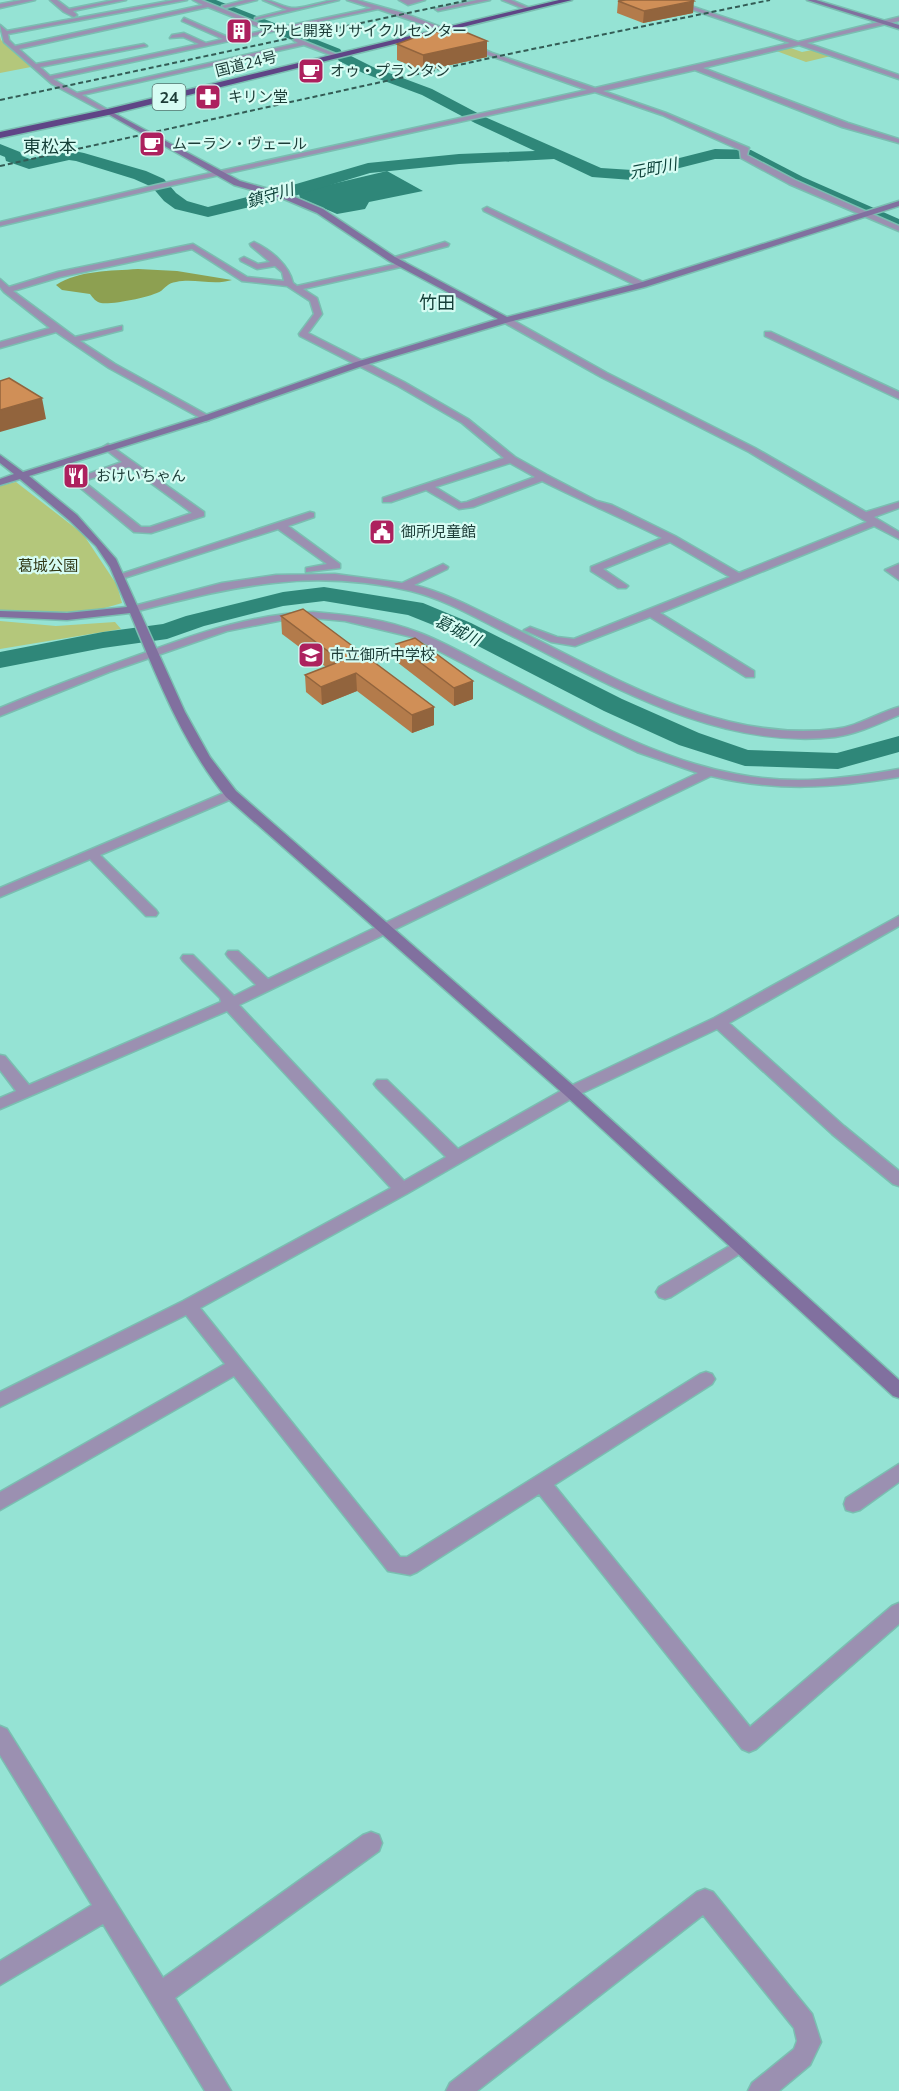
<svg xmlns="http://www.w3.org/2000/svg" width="899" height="2091" font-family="'Nunito Sans','Noto Sans JP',sans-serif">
<rect width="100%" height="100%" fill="#95e3d4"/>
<path fill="#b4c77b" d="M 0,36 L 1,40 L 31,67 L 0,73 Z
M 785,46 L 802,52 L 817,49 L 835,55 L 806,62 L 771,49 Z
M 16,482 L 83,534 L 117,585 L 122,603 C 81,617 42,613 0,610 L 0,486 Z
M 0,621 L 56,626 L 115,622 L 121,629 L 0,649 Z"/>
<path fill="#8da051" d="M 138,269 L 177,271 L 232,280 C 213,286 195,278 176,282 C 168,283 166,287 161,291 C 152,297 111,305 101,303 C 96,302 93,298 90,294 L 62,290 L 56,285 C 80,270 110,271 138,269 Z"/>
<path fill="#2f8779" d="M 387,171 L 423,191 L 369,202 L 365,209 L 337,214 L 300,198 L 299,194 L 311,189 Z"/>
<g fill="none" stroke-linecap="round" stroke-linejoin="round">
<path fill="#2f8779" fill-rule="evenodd" d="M 197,0 L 216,0 L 340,49 L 342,52 L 340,55 L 349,55 L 373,67 L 432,89 L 485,117 L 601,168 L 632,170 L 715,149 L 751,150 L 803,177 L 899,219 L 899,230 L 791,185 L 747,159 L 715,159 L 632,180 L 592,177 L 554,159 L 459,164 L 370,173 L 291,197 L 208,217 L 175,209 L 164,201 L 152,187 L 134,179 L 76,161 L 69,160 L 29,169 L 6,161 L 5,157 L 0,155 L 0,144 L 20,152 L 22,156 L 30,159 L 69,150 L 84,153 L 146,171 L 164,179 L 176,193 L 187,201 L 208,207 L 279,189 L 368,163 L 459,154 L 535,151 L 475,123 L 422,95 L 363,73 L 339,61 L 337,58 L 339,55 L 330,55 L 199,3 Z
M 324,587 L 423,603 L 471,623 L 622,699 L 699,733 L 748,750 L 837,753 L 899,736 L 899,752 L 838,769 L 745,766 L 679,745 L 604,711 L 453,633 L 408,615 L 324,601 L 283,606 L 204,626 L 167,639 L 103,648 L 0,668 L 0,652 L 103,632 L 163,624 L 186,616 L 283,592 Z"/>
<g stroke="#7abeb1" stroke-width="3">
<path id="street" d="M 22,0 L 35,0 L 0,8 L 0,4 Z
M 50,0 L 57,0 L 69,9 L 114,0 L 126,0 L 73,11 L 77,15 L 74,17 L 64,12 Z
M 174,0 L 187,0 L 8,34 L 9,40 L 15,46 L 203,5 L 193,0 L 201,0 L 273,29 L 372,8 L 347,0 L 357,0 L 403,13 L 446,29 L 464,41 L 492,53 L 595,88 L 790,43 L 664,0 L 673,0 L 798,42 L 899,17 L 899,21 L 807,43 L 899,75 L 899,79 L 799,45 L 703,68 L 848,123 L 899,139 L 899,143 L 842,127 L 695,70 L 603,91 L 666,113 L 749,148 L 747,155 L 795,180 L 899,226 L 899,231 L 789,184 L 741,158 L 740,150 L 662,115 L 595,92 L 156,189 L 0,226 L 0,222 L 156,185 L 587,90 L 488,55 L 460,43 L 442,31 L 378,9 L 53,79 L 77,93 L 298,43 L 293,40 L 296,38 L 341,56 L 336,57 L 304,45 L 82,95 L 110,111 L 108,114 L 52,84 L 4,42 L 0,25 L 7,31 ZM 208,7 L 266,30 L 230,38 L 184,18 L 182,21 L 223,39 L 206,43 L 184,33 L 172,35 L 170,38 L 183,37 L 199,44 L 50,76 L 40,67 L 147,46 L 144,44 L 36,64 L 19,49 Z
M 245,0 L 257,0 L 225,8 L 222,6 Z
M 263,0 C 274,0 285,9 296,8 C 311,7 324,0 339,0 L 255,20 L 255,18 L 287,10 Z
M 399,0 L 425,0 L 408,5 Z
M 477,0 L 490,0 L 438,11 L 435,9 Z
M 502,0 L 511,0 L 532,9 L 527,10 Z
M 487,207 L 645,283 L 646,285 L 639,287 L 484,211 L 483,209 Z
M 254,242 C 271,250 289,265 293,283 L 297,286 L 405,262 L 405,266 L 303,289 L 317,298 L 322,314 L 308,333 L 404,382 L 468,419 L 515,457 L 547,475 L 597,501 L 612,505 L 675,536 L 739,573 L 867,522 L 749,452 L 601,377 L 503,322 L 503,318 L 509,318 L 607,373 L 755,448 L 866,512 L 899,502 L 899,508 L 874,517 L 899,532 L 899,539 L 874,526 L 660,613 L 754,671 L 754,677 L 746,677 L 650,617 L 575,646 L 551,642 L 524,630 L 530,627 L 557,637 L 574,639 L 730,577 L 670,542 L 603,569 L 628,586 L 626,588 L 618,588 L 591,571 L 591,567 L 662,538 C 622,518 582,501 542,481 L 473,507 L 459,509 L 426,490 L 391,502 L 383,502 L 383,498 L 504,458 L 462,423 L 398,386 L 300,336 L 299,334 L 314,314 L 310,301 L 287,286 L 242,281 L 192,249 L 60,277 L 13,291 L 75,337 L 122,326 L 122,330 L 80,341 L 115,364 L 209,416 L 209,420 L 206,421 L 109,368 L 56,332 L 0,348 L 0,342 L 50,328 L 4,292 L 0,287 L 0,279 L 9,287 L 58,272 L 193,244 L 247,277 L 284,281 L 282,272 L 275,266 L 257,269 L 241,261 L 240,259 L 244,257 L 258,264 L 270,262 L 251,246 L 250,244 ZM 510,463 L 535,477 L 467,502 L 461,503 L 435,487 Z
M 445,242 L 449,244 L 448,246 L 392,261 L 388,259 Z
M 765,332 L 771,332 L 899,392 L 899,399 L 765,336 Z
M 108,444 L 204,512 L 204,516 L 151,533 L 134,532 L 71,480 L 122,462 L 105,449 L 103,447 ZM 129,467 L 192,513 L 150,527 L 141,527 L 83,481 Z
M 310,512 L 314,513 L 314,517 L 288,526 L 340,564 L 340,568 L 306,572 L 306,568 L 327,564 L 278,529 L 124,578 L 116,578 L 115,576 Z
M 443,564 L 448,567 L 447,569 L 414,585 C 450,594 481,612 514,628 C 614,677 719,743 835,729 C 857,727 877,713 899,707 L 899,715 C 878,724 857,734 835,737 C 718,750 611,685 510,635 C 478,619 447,600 411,591 C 307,567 234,587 134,612 L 128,609 L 130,607 L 222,583 L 276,575 L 335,574 L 402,583 Z
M 899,564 L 899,580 L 885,570 Z
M 313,612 C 349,615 386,619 420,633 C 446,643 470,657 494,670 C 571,710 649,758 736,774 C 791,785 845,779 899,769 L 899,777 C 835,788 775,792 711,776 L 239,1005 L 404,1181 L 446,1157 L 377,1088 L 374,1084 L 377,1080 L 387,1080 L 458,1149 L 566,1088 L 714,1018 L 899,916 L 899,926 L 729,1023 L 844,1126 L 899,1171 L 899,1186 L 893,1184 L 832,1134 L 717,1029 L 576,1096 L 408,1193 L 200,1308 L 400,1557 L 407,1557 L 700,1374 L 706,1372 L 712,1374 L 715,1379 L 712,1384 L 554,1485 L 750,1727 L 892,1606 L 899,1603 L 899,1624 L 756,1749 L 749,1752 L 742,1749 L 539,1494 L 417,1572 L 410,1575 L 388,1571 L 234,1376 L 0,1510 L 0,1492 L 225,1364 L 186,1315 L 0,1407 L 0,1392 L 183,1301 L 391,1188 L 227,1011 L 0,1109 L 0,1098 L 16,1091 L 0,1070 L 0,1055 L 5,1056 L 29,1085 L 221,1002 L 220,998 L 183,961 L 181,958 L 183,955 L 193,955 L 234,996 L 256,985 L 228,957 L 226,954 L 228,951 L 238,951 L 268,979 L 698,773 L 637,752 L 591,730 L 412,637 L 345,621 L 313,618 L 283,620 L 227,631 L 109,672 L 0,716 L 0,708 C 50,687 99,669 150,651 C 204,631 255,614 313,612 Z
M 231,790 L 236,791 L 237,794 L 236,797 L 100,855 L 156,910 L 158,913 L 156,916 L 146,916 L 90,859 L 0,897 L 0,888 Z
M 740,1240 L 746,1242 L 748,1246 L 746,1250 L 671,1297 L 665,1299 L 659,1297 L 656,1292 L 659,1287 Z
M 899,1464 L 899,1482 L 860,1510 L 853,1512 L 846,1510 L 844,1504 L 846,1498 Z
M 0,1726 L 7,1729 L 163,1978 L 363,1835 L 371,1832 L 379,1835 L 382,1843 L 379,1851 L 175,1998 L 231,2091 L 205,2091 L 103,1924 L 0,1985 L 0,1961 L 92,1905 L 0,1755 Z
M 705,1889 L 713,1892 L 812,2014 L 821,2042 L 810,2065 L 779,2091 L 748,2091 L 752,2083 L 794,2049 L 797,2041 L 794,2028 L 703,1915 L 477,2091 L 446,2091 L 450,2083 L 697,1892 Z"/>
</g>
<g stroke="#7abeb1" stroke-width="3">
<path id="secondary" d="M 807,0 L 816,0 L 899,25 L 899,29 Z
M 106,111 L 110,111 L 240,181 L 290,195 L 323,209 L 395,257 L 507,317 L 639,283 L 899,201 L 899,206 L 645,287 L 509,322 L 362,366 L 209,420 L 29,476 L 77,515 L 116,559 L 185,712 L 210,757 L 236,791 L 576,1088 L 899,1380 L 899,1398 L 893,1396 L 566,1096 L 226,797 C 182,743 157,677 130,613 L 67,620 L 0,617 L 0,611 L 67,613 L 127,607 L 110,567 L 96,546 L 69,520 L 20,479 L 0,485 L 0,479 L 14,474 L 0,463 L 0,455 L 23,472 L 203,416 L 356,362 L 498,319 L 389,261 L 317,213 L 284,199 L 234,185 L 106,113 Z"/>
</g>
<g stroke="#7abeb1" stroke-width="3">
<path id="highway" d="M 559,0 L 572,0 L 108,115 L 0,138 L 0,132 L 108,109 Z"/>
</g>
<use href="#street" fill="#9b90b1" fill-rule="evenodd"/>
<use href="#secondary" fill="#81709f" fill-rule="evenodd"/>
<use href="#highway" fill="#5f4586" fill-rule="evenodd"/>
<path stroke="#335c55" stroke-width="2" stroke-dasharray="5 3" stroke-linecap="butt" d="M 0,100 L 469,0
M 0,166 L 504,55 L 770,0"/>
</g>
<path fill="#b37b4b" d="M 618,1 L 693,13 L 643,23 L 617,13 Z
M 397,44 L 487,57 L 423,71 L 397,60 Z
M 281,616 L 434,725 L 412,733 L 357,691 L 322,705 L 306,692 L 305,675 L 326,667 L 282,634 Z
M 396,644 L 473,699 L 454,706 L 397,662 Z"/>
<path fill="#92643d" d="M 694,1 L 693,13 L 643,23 L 644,11 Z
M 487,41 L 487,57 L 423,71 L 423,55 Z
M 42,398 L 46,419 L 0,432 L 0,410 Z
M 356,673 L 357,691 L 322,705 L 321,687 Z
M 473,681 L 473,699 L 454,706 L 454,688 Z
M 434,707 L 434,725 L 412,733 L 412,715 Z"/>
<path fill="#d08f57" stroke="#92643d" stroke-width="1.5" d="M 626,0 L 692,0 L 694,1 L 644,11 L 618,1 Z
M 458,29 L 487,41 L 423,55 L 397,44 L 424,34 Z
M 9,378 L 42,398 L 0,410 L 0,381 Z
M 303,609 L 434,707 L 412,715 L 356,673 L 321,687 L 305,675 L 341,661 L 281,616 Z
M 415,638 L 473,681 L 454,688 L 396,644 Z"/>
<defs>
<g id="building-square" transform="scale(1.35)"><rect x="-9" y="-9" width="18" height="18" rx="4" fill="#ad215e" stroke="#d6fcf3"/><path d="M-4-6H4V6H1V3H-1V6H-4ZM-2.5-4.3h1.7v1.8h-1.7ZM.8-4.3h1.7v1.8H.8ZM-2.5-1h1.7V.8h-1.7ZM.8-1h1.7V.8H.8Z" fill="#fff"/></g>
<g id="cafe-square" transform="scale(1.35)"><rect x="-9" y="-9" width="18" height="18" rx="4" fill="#ad215e" stroke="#d6fcf3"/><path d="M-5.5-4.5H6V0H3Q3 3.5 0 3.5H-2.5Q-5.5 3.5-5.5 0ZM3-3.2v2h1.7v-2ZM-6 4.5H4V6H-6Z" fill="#fff"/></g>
<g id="pharmacy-square" transform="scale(1.35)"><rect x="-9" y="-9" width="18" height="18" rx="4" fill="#ad215e" stroke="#d6fcf3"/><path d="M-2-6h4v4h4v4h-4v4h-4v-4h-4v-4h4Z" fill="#fff"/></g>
<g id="restaurant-square" transform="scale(1.35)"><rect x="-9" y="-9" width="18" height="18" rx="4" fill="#ad215e" stroke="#d6fcf3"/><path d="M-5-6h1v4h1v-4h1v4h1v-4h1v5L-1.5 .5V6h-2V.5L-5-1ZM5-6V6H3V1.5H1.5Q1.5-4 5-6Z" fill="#fff"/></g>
<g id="civic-square" transform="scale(1.35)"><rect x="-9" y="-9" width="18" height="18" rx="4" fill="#ad215e" stroke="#d6fcf3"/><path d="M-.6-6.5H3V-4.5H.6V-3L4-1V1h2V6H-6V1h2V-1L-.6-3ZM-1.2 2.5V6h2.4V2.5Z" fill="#fff"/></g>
<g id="school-square" transform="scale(1.35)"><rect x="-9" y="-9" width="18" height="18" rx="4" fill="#ad215e" stroke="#d6fcf3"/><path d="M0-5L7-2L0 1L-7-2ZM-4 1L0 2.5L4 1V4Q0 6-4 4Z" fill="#fff"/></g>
</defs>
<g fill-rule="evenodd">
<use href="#building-square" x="239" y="31"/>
<use href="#cafe-square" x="311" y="71"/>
<use href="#pharmacy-square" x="208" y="97"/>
<use href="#cafe-square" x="152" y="144"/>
<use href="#restaurant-square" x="76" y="476"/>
<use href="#civic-square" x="382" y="532"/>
<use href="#school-square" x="311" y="655"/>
</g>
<g text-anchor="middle" stroke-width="4.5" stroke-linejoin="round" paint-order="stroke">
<g font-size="15" fill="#1c3c37" stroke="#d6fcf3" text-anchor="start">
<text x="258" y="36">アサヒ開発リサイクルセンター</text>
<text x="330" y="76">オゥ・プランタン</text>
<text x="228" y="102">キリン堂</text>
<text x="172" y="149">ムーラン・ヴェール</text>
<text x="96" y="481">おけいちゃん</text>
<text x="401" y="537">御所児童館</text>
<text x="330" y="660">市立御所中学校</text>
</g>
<g font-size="15" fill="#1c3c37" stroke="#d6fcf3">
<text transform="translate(246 64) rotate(-14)" y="5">国道24号</text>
</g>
<g font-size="15" fill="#313917" stroke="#d6fcf3">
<text x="48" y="571">葛城公園</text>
</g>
<rect fill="#d6fcf3" stroke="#54766f" stroke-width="1.5" x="152.5" y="84" width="33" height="26" rx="4.5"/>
<g font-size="16" font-weight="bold" fill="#1c3c37">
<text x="169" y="103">24</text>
</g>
<g font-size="16" font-style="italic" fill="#0e423a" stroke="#d6fcf3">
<text transform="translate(653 168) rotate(-11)" y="6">元町川</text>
<text transform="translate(270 195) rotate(-16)" y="6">鎮守川</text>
<text transform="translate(458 630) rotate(26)" y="6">葛城川</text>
</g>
<g font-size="18" fill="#153f38" stroke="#d6fcf3">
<text x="50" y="153">東松本</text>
<text x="437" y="309">竹田</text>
</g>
</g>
</svg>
